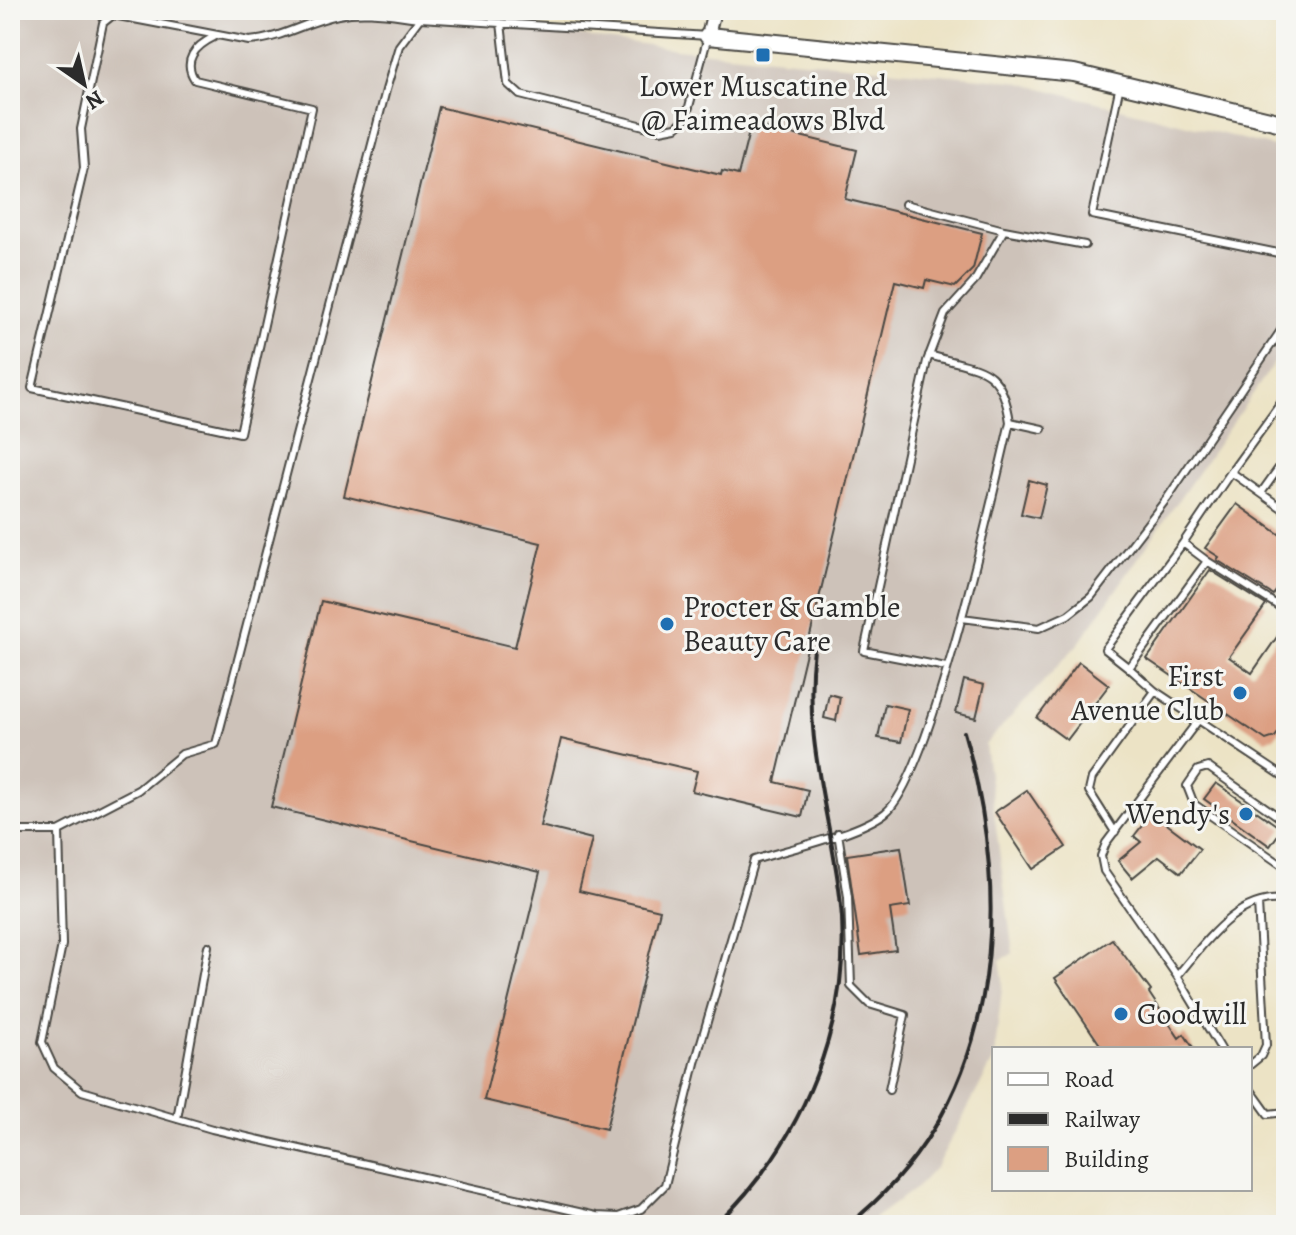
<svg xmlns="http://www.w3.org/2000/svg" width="1296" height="1235" font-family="Alegreya,serif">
<rect width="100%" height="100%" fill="#f6f6f2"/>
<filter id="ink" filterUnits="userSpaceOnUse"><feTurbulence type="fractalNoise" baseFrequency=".0125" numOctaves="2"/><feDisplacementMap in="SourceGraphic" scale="16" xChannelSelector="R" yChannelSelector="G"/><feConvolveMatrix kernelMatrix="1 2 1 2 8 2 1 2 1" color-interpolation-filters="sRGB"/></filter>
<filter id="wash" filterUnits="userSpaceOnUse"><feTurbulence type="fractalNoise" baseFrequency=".006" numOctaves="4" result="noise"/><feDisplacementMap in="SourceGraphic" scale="32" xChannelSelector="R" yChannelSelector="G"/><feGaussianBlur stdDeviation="1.8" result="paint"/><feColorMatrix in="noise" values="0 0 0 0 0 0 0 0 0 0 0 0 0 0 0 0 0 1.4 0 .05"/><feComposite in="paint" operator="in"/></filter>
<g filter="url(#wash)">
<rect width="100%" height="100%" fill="#ece3c5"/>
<path fill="#cdc2b9" d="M 10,10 L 404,10 L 676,49 L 1013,81 L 1286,150 L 1286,346 L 1079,643 L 985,745 L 1013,954 L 1000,960 L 1003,979 L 994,1059 L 936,1167 L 916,1188 L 865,1225 L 10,1225 Z"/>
<g id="blocks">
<path fill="#dc9f82" d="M 439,107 L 721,175 L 722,171 L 738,175 L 751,124 L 857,150 L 845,199 L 982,233 L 973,269 L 955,287 L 926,280 L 924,288 L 895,281 L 775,782 L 808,790 L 802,817 L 692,791 L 697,771 L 561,739 L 540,826 L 592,839 L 579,891 L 660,910 L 606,1129 L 484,1100 L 540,872 L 271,807 L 321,601 L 515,647 L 541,543 L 344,496 Z
M 1029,480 L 1047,485 L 1039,518 L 1021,514 Z
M 1237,504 L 1286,539 L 1286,579 L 1273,595 L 1217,560 L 1219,557 L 1205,548 Z
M 1210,570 L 1266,605 L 1229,657 L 1252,673 L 1286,624 L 1286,722 L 1275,737 L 1266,740 L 1147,659 Z
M 1079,662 L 1109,685 L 1067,740 L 1037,718 Z
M 964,680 L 984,685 L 976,718 L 956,713 Z
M 829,694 L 840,697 L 836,721 L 824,718 Z
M 885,704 L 908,709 L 901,742 L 878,738 Z
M 1216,783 L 1282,829 L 1270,846 L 1204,799 Z
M 1027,790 L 1066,847 L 1033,869 L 995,812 Z
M 1152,813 L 1200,849 L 1181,873 L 1159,856 L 1132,878 L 1118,861 L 1141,842 L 1134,836 Z
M 901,847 L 910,906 L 890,909 L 896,950 L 861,955 L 847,855 Z
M 1112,939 L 1151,991 L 1149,993 L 1179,1038 L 1184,1034 L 1194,1049 L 1103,1049 L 1055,978 Z"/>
</g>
</g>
<g filter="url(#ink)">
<use href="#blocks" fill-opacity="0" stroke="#484742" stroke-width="2"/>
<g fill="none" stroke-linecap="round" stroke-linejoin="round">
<g stroke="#484742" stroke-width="10">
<path id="service" d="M 214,37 C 195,46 182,61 195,80 L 312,108 L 240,433 L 32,388 L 84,168 L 81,129 L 103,23 L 113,15 L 249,41 C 281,39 307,21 338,15 C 365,9 393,15 420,18
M 1120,85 L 1092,215 L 1283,254 L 1286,243
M 905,204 L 1004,230 L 1085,245
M 1010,422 L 1042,429
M 1231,472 L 1286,396
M 1261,493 L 1286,458
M 1207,561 L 1183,543 L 1231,472 L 1286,511
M 1286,598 L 1280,607 L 1207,561 L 1129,668 L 1155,691 L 1286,778
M 962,618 L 1039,628 L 1068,615 L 1091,597 L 1168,497 L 1286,323
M 946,667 L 864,651 L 927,361 L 945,314 L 974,282 L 1004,230
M 1129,668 L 1105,649 L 1183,543
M 1200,718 L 1106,843 L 1101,856 L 1104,871 L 1177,976 L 1221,1049
M 1286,822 L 1208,767 L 1198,770 L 1187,786 L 1194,804 L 1286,868
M 10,831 L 59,831 L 138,790 L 182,754 L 216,744 L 386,90 L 399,46 L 420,18 L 708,36 L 686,118 L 676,127 L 660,130 L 520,95 L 508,84 L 501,23
M 59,831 L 62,945 L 42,1042 L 54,1068 L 82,1091 L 212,1129 L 596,1216 L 618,1217 L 641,1209 L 665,1185 L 695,1063 L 754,860 C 788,849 858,834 885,813 C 930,779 994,490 1010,422 C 1002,364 979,370 929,355
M 1115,832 L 1089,791 L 1092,778 L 1155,691
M 838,833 L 848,897 L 851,986 L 869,1004 L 905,1015 L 889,1090
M 1177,976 C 1205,943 1237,894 1286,900
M 1250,1065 L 1261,1056 L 1266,1045 L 1258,903
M 1250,1089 L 1268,1114 L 1286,1112
M 177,1119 L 208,946"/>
</g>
<g stroke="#484742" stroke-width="16">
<path id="minor" d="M 708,36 L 714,10"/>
</g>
<g stroke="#484742" stroke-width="20">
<path id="tertiary" d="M 708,36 L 1074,73 L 1286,124"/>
</g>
<use href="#service" stroke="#fff" stroke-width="6"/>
<use href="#minor" stroke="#fff" stroke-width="12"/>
<use href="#tertiary" stroke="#fff" stroke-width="16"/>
<path stroke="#2b2b2b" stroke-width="4" d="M 716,1225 C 803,1142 855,1018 840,896 C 829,810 803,737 814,649
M 848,1225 C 1001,1104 1015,907 964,732"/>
</g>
</g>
<g fill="#1f6fb2" stroke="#f6f6f2" stroke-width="3">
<rect x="755" y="47" width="16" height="16" rx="4"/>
<circle cx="667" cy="624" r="8"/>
<circle cx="1240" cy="693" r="8"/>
<circle cx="1246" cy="814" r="8"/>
<circle cx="1121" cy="1014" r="8"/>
</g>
<g text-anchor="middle" stroke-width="6" stroke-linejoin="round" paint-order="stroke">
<g font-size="30" fill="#2b2b2b" stroke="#f6f6f2" text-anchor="start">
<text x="763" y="96" text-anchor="middle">Lower Muscatine Rd<tspan x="763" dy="34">@ Faimeadows Blvd</tspan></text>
<text x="683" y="617">Procter &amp; Gamble<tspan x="683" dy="34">Beauty Care</tspan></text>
<text x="1224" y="686" text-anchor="end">First<tspan x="1224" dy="34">Avenue Club</tspan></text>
<text x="1230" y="824" text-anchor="end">Wendy's</text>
<text x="1137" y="1024">Goodwill</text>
</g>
</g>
<rect width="1296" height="1235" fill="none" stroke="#f6f6f2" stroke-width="40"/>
<rect x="992" y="1047" width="260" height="144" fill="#f6f6f2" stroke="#a5a5a2" stroke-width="2"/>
<rect x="1008" y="1073" width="40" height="12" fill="#ffffff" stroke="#a5a5a2" stroke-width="2"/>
<text x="1064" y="1087" font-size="24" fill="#2b2b2b">Road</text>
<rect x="1008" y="1113" width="40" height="12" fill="#2b2b2b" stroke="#a5a5a2" stroke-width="2"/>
<text x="1064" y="1127" font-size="24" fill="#2b2b2b">Railway</text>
<rect x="1008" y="1147" width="40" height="24" fill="#dc9f82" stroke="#a5a5a2" stroke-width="2"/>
<text x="1064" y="1167" font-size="24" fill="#2b2b2b">Building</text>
<g transform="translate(84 84) rotate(146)" stroke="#f6f6f2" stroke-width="6" paint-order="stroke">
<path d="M0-6L14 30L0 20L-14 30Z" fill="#2b2b2b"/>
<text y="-12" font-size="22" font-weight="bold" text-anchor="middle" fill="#2b2b2b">N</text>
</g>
</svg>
